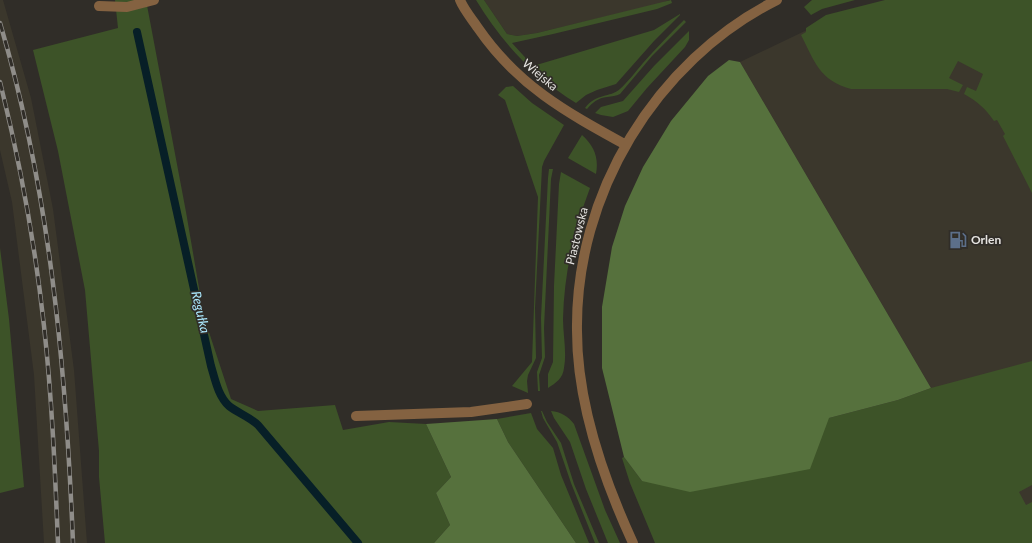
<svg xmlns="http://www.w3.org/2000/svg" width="1032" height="543" font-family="Lato,sans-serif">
<rect width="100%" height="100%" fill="#302d28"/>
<path fill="#3b372c" d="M 0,0 L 3,0 L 31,98 L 53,209 L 74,370 L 87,543 L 44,543 L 34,375 L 12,202 L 0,150 Z
M 484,0 L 669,0 L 662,3 L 537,33 L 517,36 L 507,34 Z
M 955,0 L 1032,139 L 1032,543 L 931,388 L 740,62 L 830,19 Z"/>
<path fill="#3d5328" d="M 115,0 L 146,0 L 186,212 L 204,317 L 231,399 L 258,411 L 335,405 L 343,430 L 389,422 L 426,424 L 451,477 L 436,493 L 450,525 L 434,543 L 105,543 L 99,477 L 99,451 L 85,290 L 58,151 L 33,50 L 118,28 Z
M 476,0 L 484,0 L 507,34 L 517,36 L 537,33 L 671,0 L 672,3 L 657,9 L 553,34 L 512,43 L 533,66 L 654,30 L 680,14 L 680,15 L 654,41 L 616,84 L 597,90 L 586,95 L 576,103 C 533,76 502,43 476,0 Z
M 812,0 L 855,0 L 822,9 L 811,15 L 804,7 Z
M 885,0 L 1032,0 L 1032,193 L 1003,136 L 1005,134 L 997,120 L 994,121 C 986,109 977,101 964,94 L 967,87 L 976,91 L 983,74 L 958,61 L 949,78 L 963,85 L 959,92 L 947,89 L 851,89 C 819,80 815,62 801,35 L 806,32 L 806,28 L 826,15 Z
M 684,20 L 686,22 L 652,56 L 620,94 C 616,96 612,96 607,97 C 598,98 593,102 587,109 L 585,108 C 596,93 610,98 620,89 C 628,82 636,71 643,63 C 656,48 670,34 684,20 Z
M 689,31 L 689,40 L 685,47 L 647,88 L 628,111 L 613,117 L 601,115 L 595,113 L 601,107 L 623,101 L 654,66 Z
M 513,86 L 532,103 L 564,125 L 544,161 L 542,167 L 535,308 L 536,358 L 528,375 L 527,381 L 528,393 L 512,386 L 532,362 L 538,197 L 505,100 L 498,95 L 506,87 Z
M 582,135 C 594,146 599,157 596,174 L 568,158 Z
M 549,169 L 553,169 L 551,179 L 544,328 L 545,357 L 539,375 L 540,391 L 538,391 L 537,372 L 542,358 L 541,318 L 548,178 Z
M 561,172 L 590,188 C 574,230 564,274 563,319 C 563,335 567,352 564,368 C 563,378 556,383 548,388 L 548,374 L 553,362 L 554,286 L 559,184 Z
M 0,248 L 9,319 L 24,487 L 0,493 Z
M 1032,361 L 1032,485 L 1019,492 L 1026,505 L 1032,502 L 1032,543 L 655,543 L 630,483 L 622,458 L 624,457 L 642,481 L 829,418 L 898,400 L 931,388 Z
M 541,411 L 542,411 L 547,422 L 561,443 L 574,484 L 599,543 L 595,543 L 571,483 L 557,442 L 543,418 Z
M 551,411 C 561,412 568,416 574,424 L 605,510 L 620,543 L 608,543 L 586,489 L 570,442 L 554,418 Z
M 531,413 L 537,429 L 553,448 L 561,475 L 589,543 L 576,543 L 508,442 L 497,419 Z"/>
<path fill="#56713d" d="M 729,60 L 740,62 L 931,388 L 898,400 L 829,418 L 810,469 L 690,492 L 642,481 L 624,457 L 602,368 L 602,307 L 612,247 L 625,206 L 643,167 L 671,121 L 708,76 Z
M 497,419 L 508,442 L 576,543 L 434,543 L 450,525 L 436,493 L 451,477 L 426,424 Z"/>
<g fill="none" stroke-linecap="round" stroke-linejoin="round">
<path stroke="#071f27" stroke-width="8" d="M 137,32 L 211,366 C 215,379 218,396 229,406 C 238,413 250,417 258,425 L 358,543"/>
<path stroke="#846241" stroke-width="10" d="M 460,0 C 464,10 472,19 478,28 C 518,86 566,112 626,145
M 99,6 L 127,7 L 154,0
M 356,416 L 471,412 L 527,404
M 633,543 C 603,478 577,404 577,331 C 575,195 655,61 777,0"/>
<g stroke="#8f8d89" stroke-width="4.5">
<path id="rail" d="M 0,23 C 50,192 66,368 73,543
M 0,82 C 20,162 35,244 44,326 C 52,398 55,471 58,543"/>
</g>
<use href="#rail" stroke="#302d28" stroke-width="3" stroke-dasharray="9" stroke-linecap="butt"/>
</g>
<defs>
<g id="fuel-bare" transform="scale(1.38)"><path d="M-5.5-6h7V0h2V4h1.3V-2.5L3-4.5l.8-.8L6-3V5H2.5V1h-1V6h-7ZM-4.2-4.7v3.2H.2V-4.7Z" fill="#5c6f8a" stroke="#302d28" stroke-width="2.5" paint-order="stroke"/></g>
</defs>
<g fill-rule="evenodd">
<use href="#fuel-bare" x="958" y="240"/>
</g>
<g text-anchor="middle" stroke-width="3.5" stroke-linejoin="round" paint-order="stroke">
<g font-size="12" fill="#e6e4e1" stroke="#302d28">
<text transform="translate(540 75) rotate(40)" y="4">Wiejska</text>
<text transform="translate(577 236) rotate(-76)" y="4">Piastowska</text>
</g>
<g font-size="12" font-weight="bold" fill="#e6e4e1" stroke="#302d28" text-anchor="start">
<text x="971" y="244">Orlen</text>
</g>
<g font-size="13" font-style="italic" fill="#aae7fc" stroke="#302d28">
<text transform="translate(201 312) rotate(77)" y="5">Regułka</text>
</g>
</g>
</svg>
